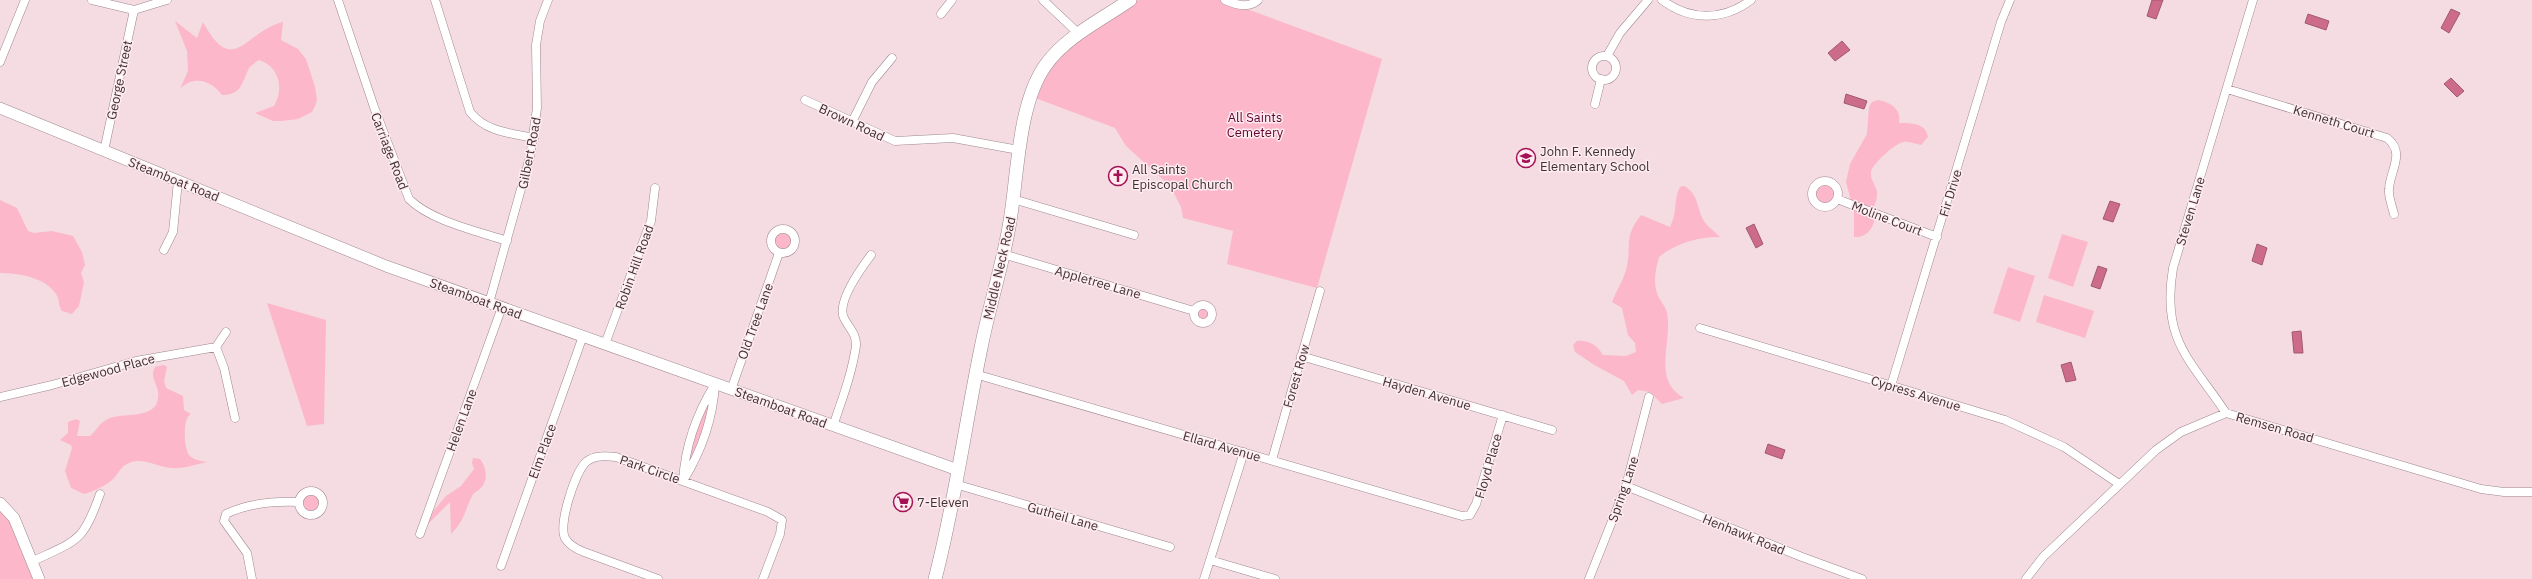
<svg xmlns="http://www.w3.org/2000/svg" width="2532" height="579" font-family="'IBM Plex Sans',sans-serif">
<rect width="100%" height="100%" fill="#f5dce2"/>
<path fill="#fcb7ca" d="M 1132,0 L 1223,0 L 1382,59 L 1317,288 L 1227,264 L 1233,231 L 1183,218 L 1181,207 L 1170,186 L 1126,146 L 1115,128 L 1030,96 L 1046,66 Z
M 175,21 L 197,38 L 203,22 C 234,79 245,31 283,22 L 281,40 L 298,49 L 306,59 L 315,87 L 317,100 L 315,106 L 312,112 L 298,119 L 282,121 L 273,121 L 255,113 L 274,106 C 284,89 280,67 259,60 C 256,62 251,65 249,68 C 242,82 242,95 222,95 C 211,80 193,75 180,89 L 188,71 L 187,51 Z
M 1878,100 C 1890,102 1902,109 1899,123 C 1911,123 1926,123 1928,137 L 1921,145 C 1915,144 1909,141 1903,142 C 1896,143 1872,164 1871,172 C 1870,180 1876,185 1877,192 C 1878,204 1871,204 1875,219 C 1872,230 1866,238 1854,237 L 1854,212 L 1846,182 L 1850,164 L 1867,134 L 1869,107 L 1872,102 Z
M1815 194a10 10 0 1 1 20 0a10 10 0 1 1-20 0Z
M 1684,186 C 1700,194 1696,211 1706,224 C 1710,228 1716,233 1720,237 C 1698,237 1676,243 1659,257 C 1655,271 1653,283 1658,296 C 1661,302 1666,307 1667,313 C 1673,342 1651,379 1684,398 L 1662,404 L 1650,392 L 1638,390 L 1632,395 L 1624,381 L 1596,366 L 1575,352 L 1573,345 L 1577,341 C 1589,340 1597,345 1603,355 L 1626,356 L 1636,352 L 1635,343 L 1628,335 L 1622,308 L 1612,302 C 1616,291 1623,281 1626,270 C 1633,243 1622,240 1641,215 L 1670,227 C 1678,211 1673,201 1680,187 Z
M 0,200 L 17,208 L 28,231 L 34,233 L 52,231 L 73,236 L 82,252 L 85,265 L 81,273 L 84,282 L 79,306 L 72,314 L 62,311 C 58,306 60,300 56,294 C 45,277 18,273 0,273 Z
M773 241a10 10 0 1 1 20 0a10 10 0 1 1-20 0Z
M 2062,234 L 2088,242 L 2073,287 L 2048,278 Z
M 2008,267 L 2035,276 L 2020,322 L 1993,313 Z
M 2044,295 L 2094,311 L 2085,338 L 2036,322 Z
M 267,303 L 326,320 L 324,424 L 307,426 Z
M1195 313a8 8 0 1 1 16 0a8 8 0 1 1-16 0Z
M 164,365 L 167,367 L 164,381 L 166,388 L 183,396 L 184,410 L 191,414 C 182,418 184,448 189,455 C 193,460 202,461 207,462 C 195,465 183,469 171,468 C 157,467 143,457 129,463 C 120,466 118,475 112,480 C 105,486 92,492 84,494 L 71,488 L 65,471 L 72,448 L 71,445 L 60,440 L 68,433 L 68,422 L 76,419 L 80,421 L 77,436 L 90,436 C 97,430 99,423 108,419 C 122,412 156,420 158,398 C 160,388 152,381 153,372 L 155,367 Z
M 713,391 C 710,419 699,451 685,475 C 687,447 699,415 713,391 Z
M 473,458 L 480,459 C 486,467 489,479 481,488 C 478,491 474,492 472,496 C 464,512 465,520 451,534 L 450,502 L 427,525 L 434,510 L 446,496 L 461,486 L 474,469 L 472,463 Z
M301 503a10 10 0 1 1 20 0a10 10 0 1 1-20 0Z
M 0,503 L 39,579 L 0,579 Z"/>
<path fill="#cc6b8a" stroke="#a15a70" d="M 2152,0 L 2163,0 L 2156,19 L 2147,16 Z
M 2451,9 L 2460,13 L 2449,33 L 2441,28 Z
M 2308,14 L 2329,21 L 2326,30 L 2305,23 Z
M 1842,41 L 1850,50 L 1835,61 L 1828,53 Z
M 2451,78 L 2464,91 L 2457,97 L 2444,84 Z
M 1846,94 L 1867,101 L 1864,109 L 1844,103 Z
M 2110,201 L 2120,204 L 2113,222 L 2103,219 Z
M 1754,224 L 1763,244 L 1756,248 L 1746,228 Z
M 2257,244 L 2267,248 L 2262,265 L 2252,261 Z
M 2098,266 L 2107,269 L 2100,289 L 2091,286 Z
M 2301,331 L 2303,353 L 2294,353 L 2292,332 Z
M 2071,362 L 2076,380 L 2066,382 L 2061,365 Z
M 1768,444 L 1785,450 L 1782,459 L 1765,453 Z"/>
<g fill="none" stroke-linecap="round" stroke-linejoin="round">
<g stroke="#9d878d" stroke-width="9">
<path id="street" d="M 92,0 L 134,10 L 167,0
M 338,0 L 374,107 L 409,199 C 431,221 477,231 507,241
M 435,0 L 470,112 C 486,132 510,133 534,138
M 1043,0 L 1079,34
M 1225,0 C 1236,5 1249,9 1258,0
M 1662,0 C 1690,21 1723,21 1751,0
M 941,14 L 952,0
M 1607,56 L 1620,33 L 1648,0
M1592 68a12 12 0 1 1 24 0a12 12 0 1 1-24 0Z
M 0,62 L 25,0
M 2227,89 L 2387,138 C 2406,153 2390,170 2389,189 C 2388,196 2392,206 2394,214
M 805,100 L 895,141 L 953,138 L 1019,150
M 1595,104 L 1601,79
M 852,122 L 872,82 L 892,58
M 104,151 L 134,10
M1812 194a13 13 0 1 1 26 0a13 13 0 1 1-26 0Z
M 1013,199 L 1134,235
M 1837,199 L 1937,237
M771 241a12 12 0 1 1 24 0a12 12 0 1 1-24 0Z
M 164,250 L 173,232 L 178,181
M 1003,254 L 1194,311
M 489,303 L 530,157 L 537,108 L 536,45 L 540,21 L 548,0
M1194 314a9 9 0 1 1 18 0a9 9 0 1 1-18 0Z
M 1700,328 L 2005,420 L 2064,447 L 2119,484
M 605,344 L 651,221 L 655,188
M 216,347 L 226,332
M 1301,356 L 1552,430
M 975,374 L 1462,516 L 1470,515 L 1476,504 L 1503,415
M 715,384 C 713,418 701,452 683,481 C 685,447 697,413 715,384 Z
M 1891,386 L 2001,22 L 2010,0
M 731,390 L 779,253
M 0,397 L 52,385 L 136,361 L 216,347 L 224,368 L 235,418
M 2226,413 C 2190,359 2161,340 2173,268 L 2253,0
M 833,426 C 842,400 852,373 856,346 C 857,334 848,327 844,318 C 836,302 862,267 871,255
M 1272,460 L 1320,291
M 955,484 L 1170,547
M 1626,486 L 1802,557 L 1862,579
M299 503a12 12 0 1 1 24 0a12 12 0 1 1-24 0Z
M 420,534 L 502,307
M 1210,560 L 1275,579
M 33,561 C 78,540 83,542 100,494
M 501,566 L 583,336
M 252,579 L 247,553 L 224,521 L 226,514 C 248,503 274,501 299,502
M 658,579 L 584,552 C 576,549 569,545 565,538 C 558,525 575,472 586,462 C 594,455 606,456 616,457 L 768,512 L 782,520 L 780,534 L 763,579
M 1204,579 L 1244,452
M 1589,579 L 1626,486 L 1649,397
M 2026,579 L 2043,557 L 2156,450 L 2181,432 L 2226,413 L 2481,489 L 2504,492 L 2532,492"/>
</g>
<g stroke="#9d878d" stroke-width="12">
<path id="secondary" d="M 0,108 L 386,266 L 958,470
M 0,503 L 14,518 L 39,579"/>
</g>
<g stroke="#9d878d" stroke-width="14">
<path id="primary" d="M 935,579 C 955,503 965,425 981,348 C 989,307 1002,267 1009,227 C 1018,179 1017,106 1045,66 C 1065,37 1101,20 1130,0"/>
</g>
<use href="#street" stroke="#fff" stroke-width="8"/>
<use href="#secondary" stroke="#fff" stroke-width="11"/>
<use href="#primary" stroke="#fff" stroke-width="13"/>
</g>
<defs>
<g id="school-ring" transform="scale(1)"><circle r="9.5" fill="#ffebf0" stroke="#a31255" stroke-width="1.5"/><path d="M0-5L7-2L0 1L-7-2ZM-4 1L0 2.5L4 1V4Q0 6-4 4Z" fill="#a31255"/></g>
<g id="church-ring" transform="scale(1)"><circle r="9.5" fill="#ffebf0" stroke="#a31255" stroke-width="1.5"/><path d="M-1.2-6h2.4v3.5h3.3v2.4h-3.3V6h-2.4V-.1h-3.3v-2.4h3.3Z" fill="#a31255"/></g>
<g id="supermarket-ring" transform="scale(1)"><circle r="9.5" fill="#ffebf0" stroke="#a31255" stroke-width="1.5"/><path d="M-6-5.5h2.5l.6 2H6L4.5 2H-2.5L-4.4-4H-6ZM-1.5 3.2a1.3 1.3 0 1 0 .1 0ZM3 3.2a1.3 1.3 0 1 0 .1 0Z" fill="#a31255"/></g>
</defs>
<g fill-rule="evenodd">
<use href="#school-ring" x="1526" y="158"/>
<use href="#church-ring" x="1118" y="176"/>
<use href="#supermarket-ring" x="903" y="502"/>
</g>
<g text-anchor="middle" stroke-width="3" stroke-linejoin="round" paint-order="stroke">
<g font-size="13" fill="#3c3235" stroke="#ffebf0">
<text transform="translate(119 80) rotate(-78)" y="5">George Street</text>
<text transform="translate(2334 121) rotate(17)" y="5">Kenneth Court</text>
<text transform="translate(852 122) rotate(25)" y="5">Brown Road</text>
<text transform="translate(390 151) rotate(69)" y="5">Carriage Road</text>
<text transform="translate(529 153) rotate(-79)" y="5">Gilbert Road</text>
<text transform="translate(174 179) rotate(22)" y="5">Steamboat Road</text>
<text transform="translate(1950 193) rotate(-73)" y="5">Fir Drive</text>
<text transform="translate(2190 211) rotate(-73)" y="5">Steven Lane</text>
<text transform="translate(1887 218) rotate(21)" y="5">Moline Court</text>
<text transform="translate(634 267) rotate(-70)" y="5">Robin Hill Road</text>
<text transform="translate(999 268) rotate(-77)" y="5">Middle Neck Road</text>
<text transform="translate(1098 282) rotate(16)" y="5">Appletree Lane</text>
<text transform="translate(476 298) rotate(20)" y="5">Steamboat Road</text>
<text transform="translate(755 321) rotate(-70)" y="5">Old Tree Lane</text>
<text transform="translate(108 370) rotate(-15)" y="5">Edgewood Place</text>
<text transform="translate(1296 376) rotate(-74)" y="5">Forest Row</text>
<text transform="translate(1427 393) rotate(16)" y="5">Hayden Avenue</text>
<text transform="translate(1916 393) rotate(17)" y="5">Cypress Avenue</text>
<text transform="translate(781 407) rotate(20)" y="5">Steamboat Road</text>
<text transform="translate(461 420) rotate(-70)" y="5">Helen Lane</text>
<text transform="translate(2275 427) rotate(16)" y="5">Remsen Road</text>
<text transform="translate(1222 446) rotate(16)" y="5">Ellard Avenue</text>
<text transform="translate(542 451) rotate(-70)" y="5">Elm Place</text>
<text transform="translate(1488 466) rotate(-74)" y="5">Floyd Place</text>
<text transform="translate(650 469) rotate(19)" y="5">Park Circle</text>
<text transform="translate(1623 489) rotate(-71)" y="5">Spring Lane</text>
<text transform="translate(1063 516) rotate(16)" y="5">Gutheil Lane</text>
<text transform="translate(1744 534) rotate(22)" y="5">Henhawk Road</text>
</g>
<g font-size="13" fill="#61042f" stroke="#ffebf0">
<text x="1255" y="122">All Saints<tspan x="1255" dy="15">Cemetery</tspan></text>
</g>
<g font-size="13" fill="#3c3235" stroke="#ffebf0" text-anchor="start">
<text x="1540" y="156">John F. Kennedy<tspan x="1540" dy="15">Elementary School</tspan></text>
<text x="1132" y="174">All Saints<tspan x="1132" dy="15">Episcopal Church</tspan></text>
<text x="917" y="507">7-Eleven</text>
</g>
</g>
</svg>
